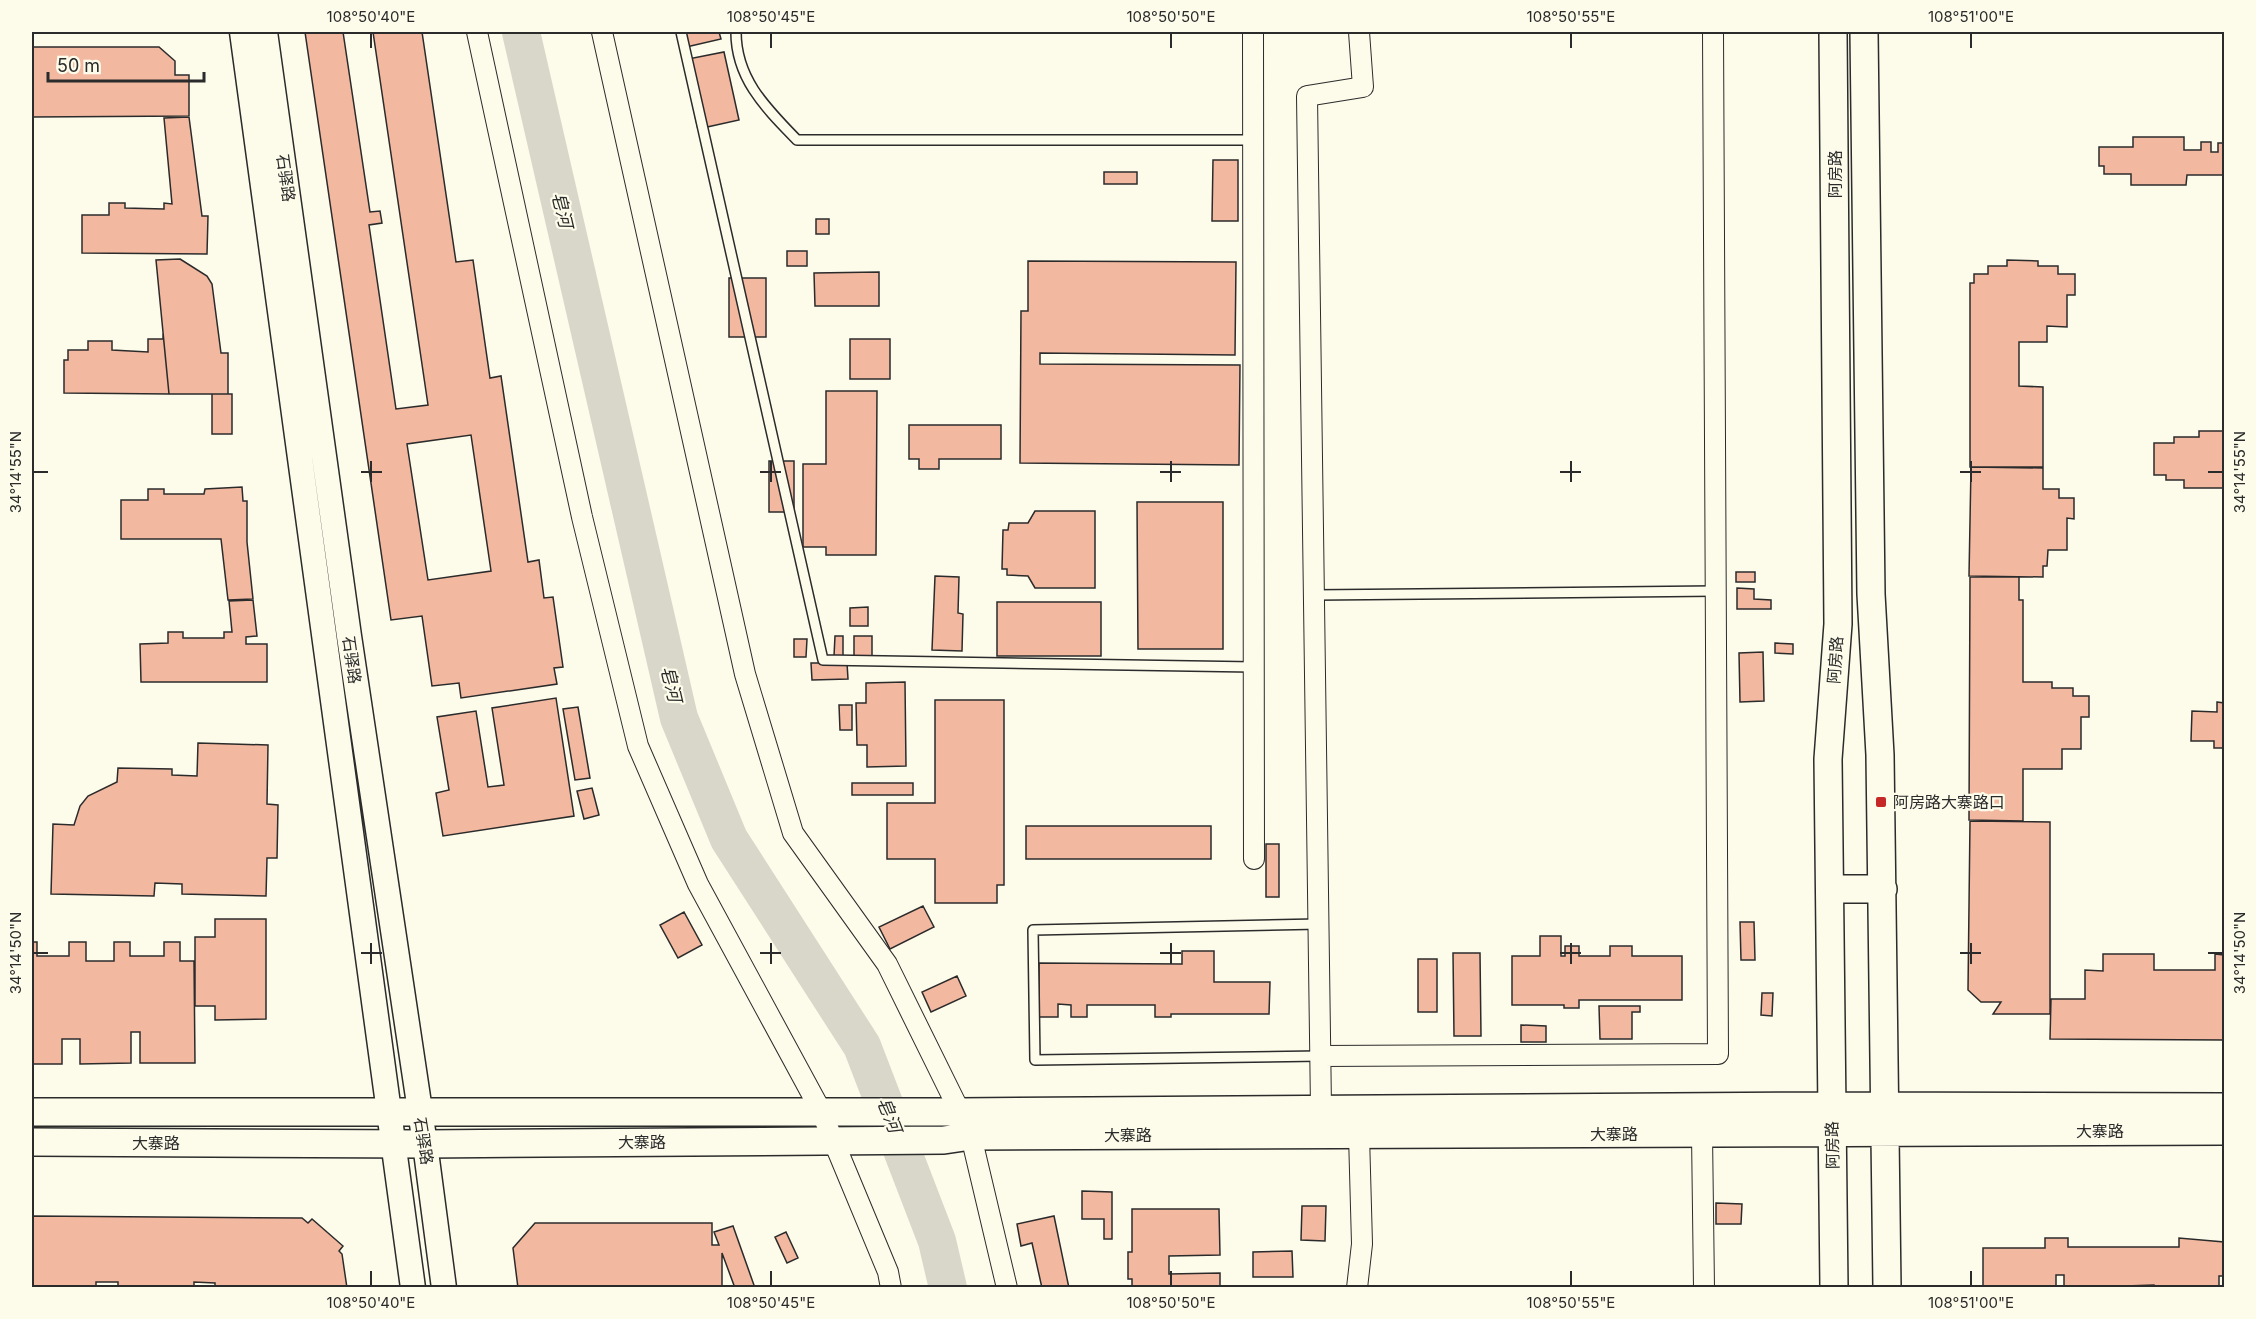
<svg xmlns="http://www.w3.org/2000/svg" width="2256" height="1319" font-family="Inter,'Noto Sans SC',sans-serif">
<rect width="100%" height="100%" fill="#fdfbea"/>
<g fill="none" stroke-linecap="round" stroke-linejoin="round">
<path stroke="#d8d7c9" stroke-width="38" d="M 521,32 L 679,718 L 729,839 L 862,1046 L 937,1241 L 948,1288"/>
</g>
<path fill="#f2b8a0" stroke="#2b2b2b" stroke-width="1.5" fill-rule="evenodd" d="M 305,32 L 343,32 L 370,212 L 380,211 L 382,223 L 369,225 L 396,409 L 428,405 L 373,32 L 422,32 L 456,262 L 473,260 L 490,378 L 501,376 L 528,562 L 539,560 L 544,598 L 553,597 L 563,667 L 554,668 L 557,684 L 461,698 L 459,683 L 432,686 L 422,616 L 391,620 ZM 471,435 L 491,571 L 428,580 L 407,444 Z
M 684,32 L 719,32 L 721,39 L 682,48 Z
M 32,47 L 159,47 L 175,61 L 175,75 L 189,75 L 189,116 L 32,117 Z
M 724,52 L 739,120 L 698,129 L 683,60 Z
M 189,117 L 202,216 L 208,216 L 207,254 L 82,253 L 82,215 L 109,215 L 109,203 L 125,203 L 125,208 L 164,209 L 164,203 L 172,204 L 164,118 Z
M 2133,137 L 2184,137 L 2184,150 L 2201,150 L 2201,142 L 2211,142 L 2211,152 L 2218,152 L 2218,143 L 2224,143 L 2224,175 L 2187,175 L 2186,185 L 2131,185 L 2131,174 L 2104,174 L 2104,166 L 2099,166 L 2099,147 L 2133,147 Z
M 1213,160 L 1238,160 L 1238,221 L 1212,221 Z
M 1104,172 L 1137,172 L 1137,184 L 1104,184 Z
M 816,219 L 829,219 L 829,234 L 816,234 Z
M 787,251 L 807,251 L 807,266 L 787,266 Z
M 180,259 L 207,276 L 212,284 L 221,353 L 228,353 L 228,394 L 169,394 L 156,260 Z
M 2007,260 L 2038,261 L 2038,266 L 2058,266 L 2058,274 L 2075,274 L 2075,295 L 2067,295 L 2067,327 L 2047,326 L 2047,342 L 2019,342 L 2019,386 L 2043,387 L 2043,467 L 1970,467 L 1970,283 L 1974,283 L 1974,274 L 1988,274 L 1988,266 L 2007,266 Z
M 1028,261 L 1236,262 L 1235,355 L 1040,353 L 1040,364 L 1240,365 L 1239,465 L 1020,463 L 1021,311 L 1028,311 Z
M 879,272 L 879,306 L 815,306 L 814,273 Z
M 729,278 L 766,278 L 766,337 L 729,337 Z
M 163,333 L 169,394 L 64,393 L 64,360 L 68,360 L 68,350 L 88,350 L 88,341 L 112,341 L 112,350 L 148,352 L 148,339 L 163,339 Z
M 850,339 L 890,339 L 890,379 L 850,379 Z
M 826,391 L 877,391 L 876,555 L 826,555 L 826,547 L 803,547 L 803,464 L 826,464 Z
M 212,394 L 232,394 L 232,434 L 212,434 Z
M 909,425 L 1001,425 L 1001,459 L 939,459 L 939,469 L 919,469 L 919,459 L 909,459 Z
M 2199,431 L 2224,431 L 2224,488 L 2184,488 L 2184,480 L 2166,480 L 2166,475 L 2154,475 L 2154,443 L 2174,443 L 2174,437 L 2199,437 Z
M 769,461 L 794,461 L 794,512 L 769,512 Z
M 1971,467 L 2043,468 L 2043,489 L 2059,489 L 2059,498 L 2074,498 L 2074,519 L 2067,518 L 2067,550 L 2048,550 L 2047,566 L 2043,566 L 2043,577 L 1969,576 Z
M 242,487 L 243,501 L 247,501 L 247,542 L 253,599 L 228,600 L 221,539 L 121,539 L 121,500 L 148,500 L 148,489 L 164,489 L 164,494 L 204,494 L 205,489 Z
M 1137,502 L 1223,502 L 1223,649 L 1138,649 Z
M 1035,511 L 1095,511 L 1095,588 L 1035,588 L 1028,576 L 1007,575 L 1007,569 L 1002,569 L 1003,530 L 1008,530 L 1009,523 L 1028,523 Z
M 1736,572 L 1755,572 L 1755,582 L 1736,582 Z
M 935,576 L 959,577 L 958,613 L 963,614 L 962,651 L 932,650 Z
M 1970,577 L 2019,577 L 2019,600 L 2023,600 L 2023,682 L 2052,682 L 2052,688 L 2073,688 L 2073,696 L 2089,696 L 2089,717 L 2081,717 L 2081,749 L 2062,749 L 2062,769 L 2023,769 L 2023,821 L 1969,820 Z
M 1737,588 L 1754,589 L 1754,599 L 1771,600 L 1771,609 L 1737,609 Z
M 253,600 L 257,636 L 246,637 L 246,644 L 267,644 L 267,682 L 141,682 L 140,644 L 168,643 L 168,632 L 183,632 L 183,638 L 224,638 L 224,632 L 232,632 L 229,601 Z
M 997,602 L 1101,602 L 1101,656 L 997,656 Z
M 868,607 L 868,626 L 850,626 L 850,608 Z
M 835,636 L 843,636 L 843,656 L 834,656 Z
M 854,636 L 872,636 L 872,657 L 854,656 Z
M 794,639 L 807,639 L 806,657 L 794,657 Z
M 1775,643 L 1793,644 L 1793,654 L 1775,653 Z
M 1763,652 L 1764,701 L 1740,702 L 1739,653 Z
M 811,663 L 847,663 L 848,679 L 812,680 Z
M 905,682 L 906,766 L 867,767 L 867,745 L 857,745 L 856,703 L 866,703 L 866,683 Z
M 556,698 L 574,816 L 443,836 L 436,793 L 449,790 L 437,717 L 476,711 L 488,787 L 504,785 L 492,708 Z
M 935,700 L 1004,700 L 1004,885 L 997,885 L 997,903 L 935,903 L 935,859 L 887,859 L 887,803 L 935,803 Z
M 2217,702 L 2224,703 L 2224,748 L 2214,748 L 2214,741 L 2191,741 L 2192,711 L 2217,712 Z
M 839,705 L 852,705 L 852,730 L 840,730 Z
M 578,707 L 590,778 L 575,780 L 563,709 Z
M 198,743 L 268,745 L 267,804 L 278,805 L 277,858 L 267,858 L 266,896 L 182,894 L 182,884 L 155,883 L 154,896 L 51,894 L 53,824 L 74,825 L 80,806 L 88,796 L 117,782 L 118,768 L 172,769 L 172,775 L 197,776 Z
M 852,783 L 913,783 L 913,795 L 852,795 Z
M 592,788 L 599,815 L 584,819 L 577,791 Z
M 1970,821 L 2050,822 L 2050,1014 L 1993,1014 L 2001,1002 L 1981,1002 L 1968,990 Z
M 1026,826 L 1211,826 L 1211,859 L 1026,859 Z
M 1266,844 L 1279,844 L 1279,897 L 1266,897 Z
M 923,906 L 934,927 L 890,949 L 879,927 Z
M 684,912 L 702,945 L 678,958 L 660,925 Z
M 215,919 L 266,919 L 266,1019 L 215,1020 L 215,1006 L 195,1006 L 195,937 L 215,937 Z
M 1740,922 L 1754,922 L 1755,960 L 1741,960 Z
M 1540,936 L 1561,936 L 1561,956 L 1565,956 L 1565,946 L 1579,946 L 1579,956 L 1610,956 L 1610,946 L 1632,946 L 1632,956 L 1682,956 L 1682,1000 L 1579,1000 L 1579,1008 L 1564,1008 L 1564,1005 L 1512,1005 L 1512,956 L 1540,956 Z
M 32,942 L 37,942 L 37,956 L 69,956 L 69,942 L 86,942 L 86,961 L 114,961 L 114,942 L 130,942 L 130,956 L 164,956 L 164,942 L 180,942 L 180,961 L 194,961 L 195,1063 L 140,1063 L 140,1032 L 131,1032 L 131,1063 L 80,1064 L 80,1039 L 62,1039 L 62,1064 L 32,1064 Z
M 1182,951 L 1214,951 L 1214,982 L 1270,982 L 1269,1014 L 1171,1014 L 1171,1017 L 1155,1017 L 1155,1005 L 1087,1005 L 1087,1017 L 1071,1017 L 1071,1005 L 1058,1004 L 1058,1017 L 1039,1017 L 1039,963 L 1182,964 Z
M 1453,953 L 1480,953 L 1481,1036 L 1454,1036 Z
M 2103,954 L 2154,954 L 2154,970 L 2215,970 L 2215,954 L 2224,955 L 2224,1040 L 2050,1039 L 2051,999 L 2085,999 L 2085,970 L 2103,971 Z
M 1418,959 L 1437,959 L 1437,1012 L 1418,1012 Z
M 957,976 L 966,996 L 931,1012 L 922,992 Z
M 1762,993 L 1773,993 L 1772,1016 L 1761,1015 Z
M 1599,1006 L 1640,1006 L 1640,1012 L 1632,1012 L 1632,1039 L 1600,1039 Z
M 1521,1025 L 1546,1026 L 1546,1042 L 1521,1042 Z
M 1082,1191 L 1112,1192 L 1112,1239 L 1104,1239 L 1104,1219 L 1082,1219 Z
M 1716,1203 L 1742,1204 L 1741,1224 L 1716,1224 Z
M 1302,1206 L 1326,1206 L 1325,1241 L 1301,1240 Z
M 1132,1209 L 1219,1209 L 1220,1255 L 1169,1256 L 1169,1274 L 1220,1273 L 1220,1288 L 1132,1288 L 1132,1279 L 1128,1279 L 1128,1252 L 1132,1252 Z
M 32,1216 L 302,1218 L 308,1223 L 312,1219 L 343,1246 L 339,1251 L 342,1254 L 347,1288 L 215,1288 L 215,1283 L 194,1282 L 194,1288 L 118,1288 L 118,1282 L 96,1282 L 96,1288 L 32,1288 Z
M 1054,1216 L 1069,1288 L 1042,1288 L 1032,1243 L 1021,1246 L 1017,1224 Z
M 535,1223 L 712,1223 L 712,1245 L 719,1245 L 714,1232 L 733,1226 L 755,1288 L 735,1288 L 722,1253 L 722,1288 L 518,1288 L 513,1248 Z
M 786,1232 L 798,1258 L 787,1263 L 775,1237 Z
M 2045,1238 L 2068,1238 L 2068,1247 L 2179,1247 L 2179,1238 L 2224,1242 L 2224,1276 L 2219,1276 L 2219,1288 L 2154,1288 L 2154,1285 L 2064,1288 L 2064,1275 L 2056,1275 L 2056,1288 L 1983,1288 L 1983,1248 L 2045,1248 Z
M 1292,1251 L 1293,1277 L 1253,1277 L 1253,1252 Z"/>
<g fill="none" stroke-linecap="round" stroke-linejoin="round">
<g stroke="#2b2b2b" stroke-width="12">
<path id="service" d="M 681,32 L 823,660 L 1254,667
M 736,32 C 736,79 766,108 797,140 L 1253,140
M 1314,595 L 1716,591
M 1319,924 L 1033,930 L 1035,1060 L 1320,1056"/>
</g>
<g stroke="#2b2b2b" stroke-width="22">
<path id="minor" d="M 477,32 L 582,517 L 638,746 L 698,884 L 821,1111 L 888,1272 L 891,1288
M 602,32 L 745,674 L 793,833 L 887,964 L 960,1112 L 971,1136 L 1007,1288
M 1253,32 L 1254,859
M 1320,1056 L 1718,1054 L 1713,32
M 1321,1108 L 1307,96 L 1363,87 L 1359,32
M 1702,1134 L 1704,1288
M 1357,1288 L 1362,1244 L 1359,1135"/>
</g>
<g stroke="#2b2b2b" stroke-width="27">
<path id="tertiary" d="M 242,32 L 413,1288
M 265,32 L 349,636 L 425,1144 L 444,1288"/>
</g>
<g stroke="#2b2b2b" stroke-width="30">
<path id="secondary" d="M 1833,32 L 1838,624 L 1828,759 L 1834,1288
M 1864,32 L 1871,594 L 1880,755 L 1887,1288
M 1830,889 L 1883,889
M 32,1112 L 960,1112 L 1832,1106 L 2224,1107
M 32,1142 L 425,1144 L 944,1140 L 971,1136 L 2224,1131"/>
</g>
<use href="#service" stroke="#fdfbea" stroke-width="9"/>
<use href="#minor" stroke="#fdfbea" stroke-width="20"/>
<use href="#tertiary" stroke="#fdfbea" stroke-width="24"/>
<use href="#secondary" stroke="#fdfbea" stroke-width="27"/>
</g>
<path fill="none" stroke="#2b2b2b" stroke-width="2" d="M 371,33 L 371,48M 771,33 L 771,48M 1171,33 L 1171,48M 1571,33 L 1571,48M 1971,33 L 1971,48M 371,461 L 371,482M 771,461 L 771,482M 1171,461 L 1171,482M 1571,461 L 1571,482M 1971,461 L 1971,482M 33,472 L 48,472M 361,472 L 382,472M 760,472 L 781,472M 1160,472 L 1181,472M 1560,472 L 1581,472M 1960,472 L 1981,472M 2208,472 L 2223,472M 371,943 L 371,964M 771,943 L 771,964M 1171,943 L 1171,964M 1571,943 L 1571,964M 1971,943 L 1971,964M 33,953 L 48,953M 361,953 L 382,953M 760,953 L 781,953M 1160,953 L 1181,953M 1560,953 L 1581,953M 1960,953 L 1981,953M 2208,953 L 2223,953M 371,1271 L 371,1286M 771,1271 L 771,1286M 1171,1271 L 1171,1286M 1571,1271 L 1571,1286M 1971,1271 L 1971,1286"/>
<rect fill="#c62828" stroke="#fdfbea" stroke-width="2" x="1875" y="796" width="12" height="12" rx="3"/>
<g text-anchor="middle" stroke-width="4.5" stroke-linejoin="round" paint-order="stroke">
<g font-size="16" fill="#2b2b2b" stroke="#fdfbea">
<text transform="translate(1835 174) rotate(-90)" y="6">阿房路</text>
<text transform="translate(286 178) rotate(82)" y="6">石驿路</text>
<text transform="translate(352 660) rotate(82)" y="6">石驿路</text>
<text transform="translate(1835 660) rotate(-86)" y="6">阿房路</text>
<text x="2100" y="1137">大寨路</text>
<text x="1614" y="1140">大寨路</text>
<text x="1128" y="1141">大寨路</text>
<text transform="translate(424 1141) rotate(81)" y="6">石驿路</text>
<text x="642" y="1148">大寨路</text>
<text x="156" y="1149">大寨路</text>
<text transform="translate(1832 1145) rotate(-91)" y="6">阿房路</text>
</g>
<g font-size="16" fill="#2b2b2b" stroke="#fdfbea" text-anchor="start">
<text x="1893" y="808">阿房路大寨路口</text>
</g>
<g font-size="18" font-style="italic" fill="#2b2b2b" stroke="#fdfbea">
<text transform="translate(562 210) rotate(77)" y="6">皂河</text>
<text transform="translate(671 684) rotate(77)" y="6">皂河</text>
<text transform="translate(889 1115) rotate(69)" y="6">皂河</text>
</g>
</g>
<rect width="2256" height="1319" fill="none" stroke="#fdfbea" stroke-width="66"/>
<path d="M48 72v9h156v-9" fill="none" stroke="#2b2b2b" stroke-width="3"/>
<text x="57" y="72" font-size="18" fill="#2b2b2b" stroke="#fdfbea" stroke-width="4.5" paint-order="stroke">50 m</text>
<rect x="33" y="33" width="2190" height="1253" fill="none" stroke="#2b2b2b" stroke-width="2"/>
<g font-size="15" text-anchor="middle" fill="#2b2b2b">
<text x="371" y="22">108°50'40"E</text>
<text x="771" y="22">108°50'45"E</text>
<text x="1171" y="22">108°50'50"E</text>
<text x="1571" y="22">108°50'55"E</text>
<text x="1971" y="22">108°51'00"E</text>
<text transform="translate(16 472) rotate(-90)" y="5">34°14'55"N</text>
<text transform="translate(2240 472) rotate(-90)" y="5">34°14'55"N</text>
<text transform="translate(16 953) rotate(-90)" y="5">34°14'50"N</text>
<text transform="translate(2240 953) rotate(-90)" y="5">34°14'50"N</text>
<text x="371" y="1308">108°50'40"E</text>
<text x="771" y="1308">108°50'45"E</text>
<text x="1171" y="1308">108°50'50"E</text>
<text x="1571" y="1308">108°50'55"E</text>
<text x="1971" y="1308">108°51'00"E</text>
</g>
</svg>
